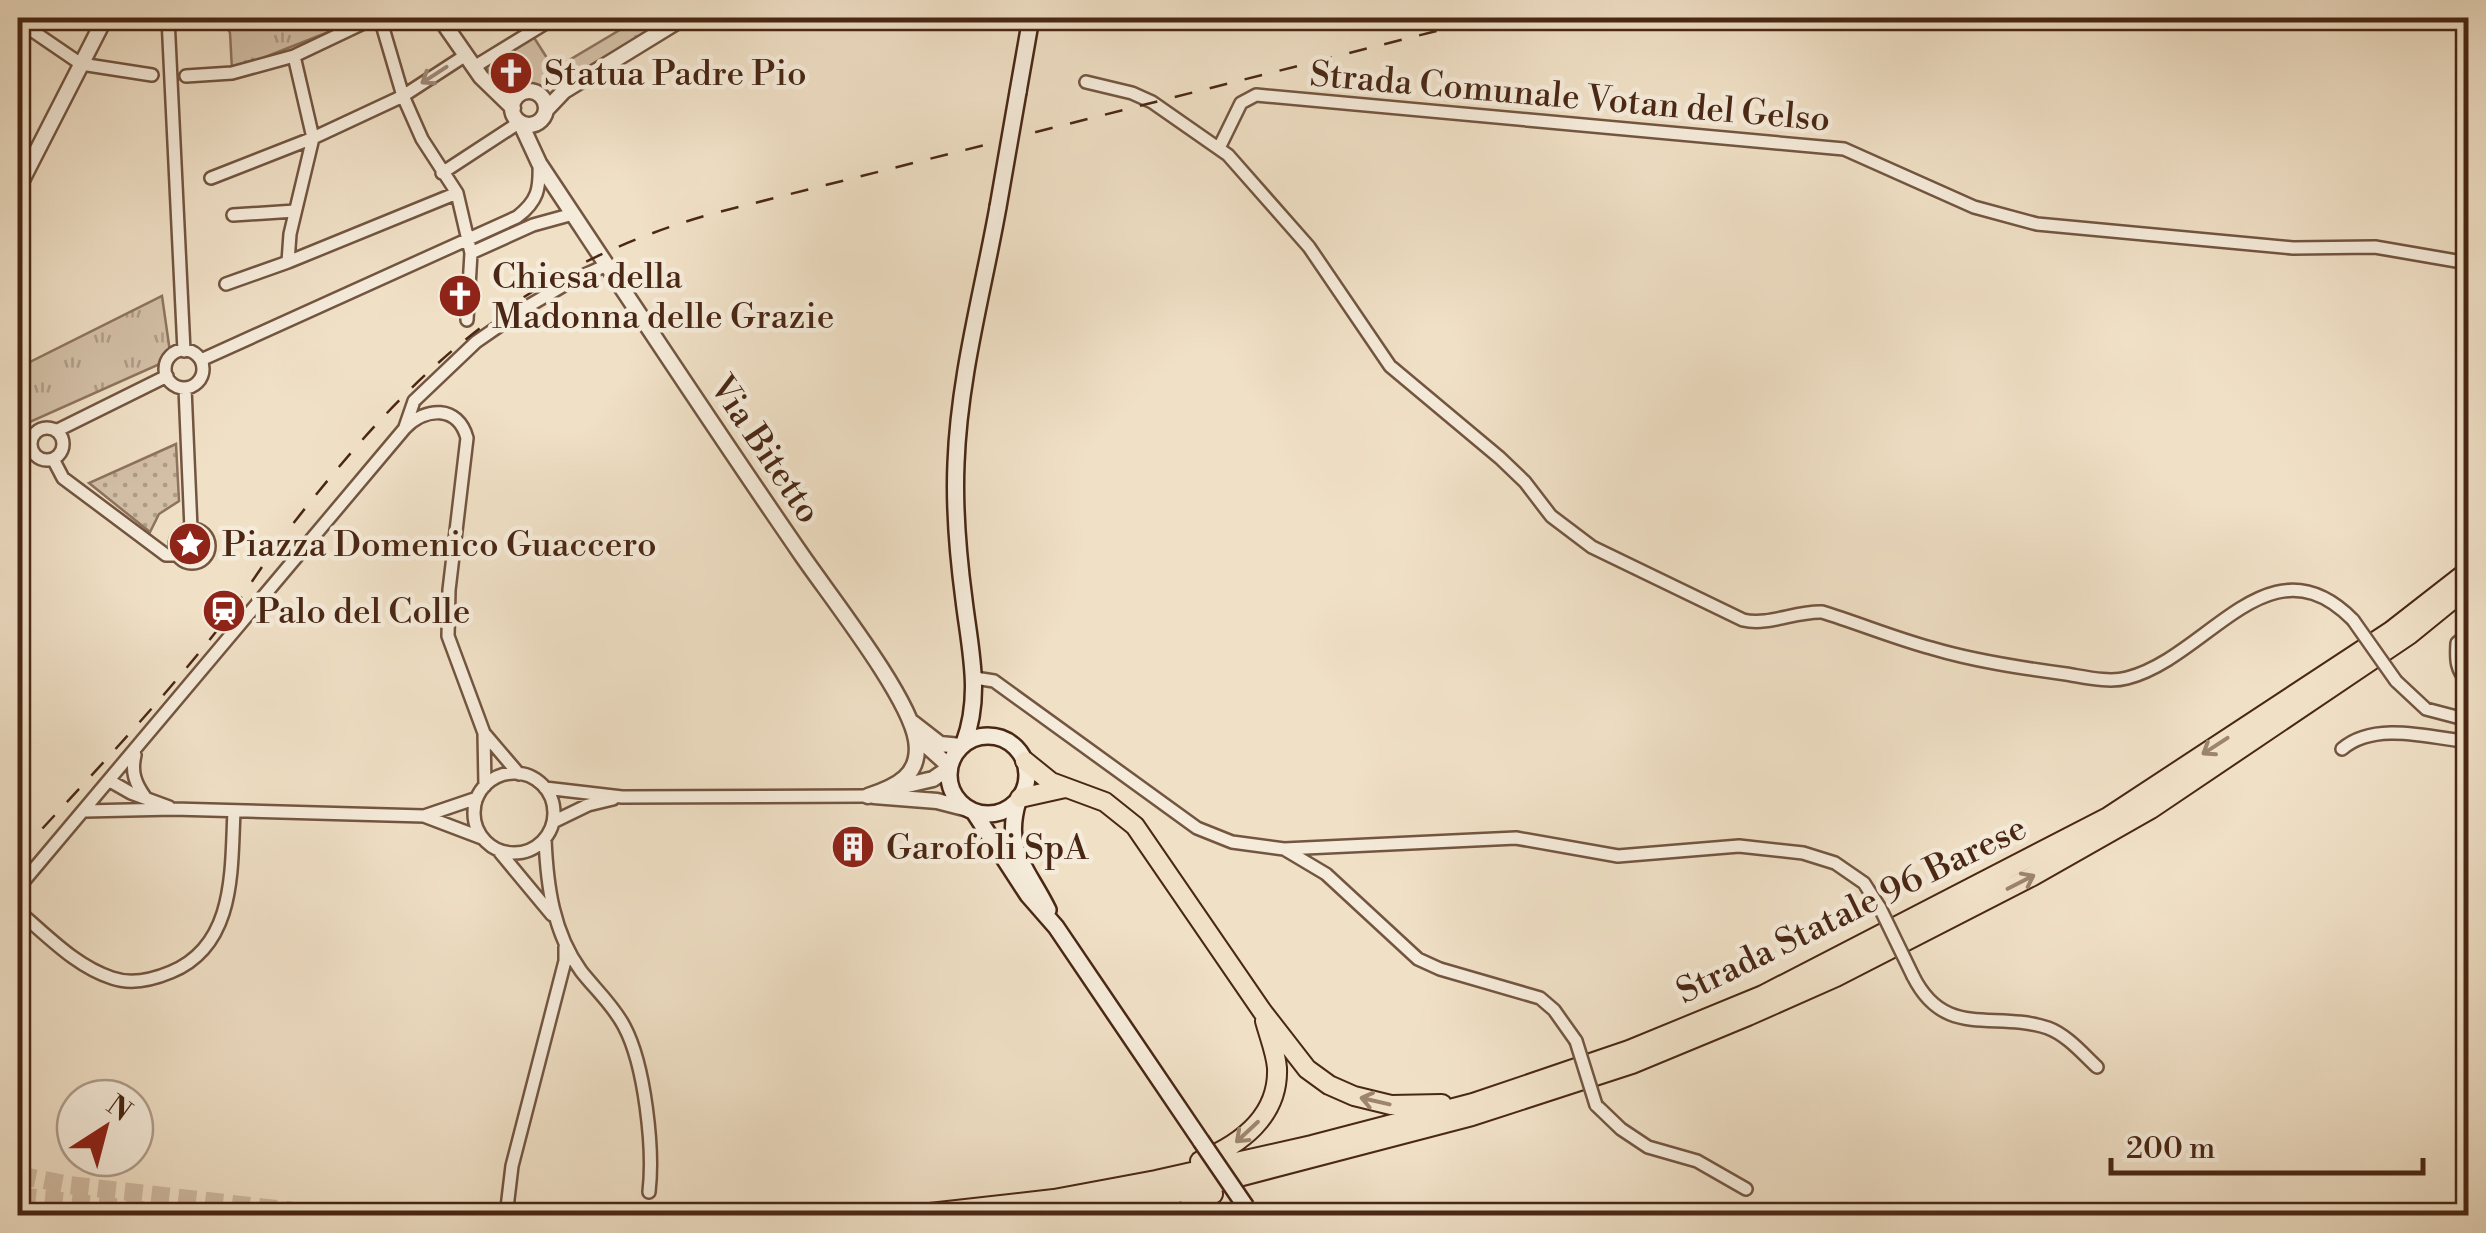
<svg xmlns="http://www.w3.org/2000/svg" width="2486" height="1233" font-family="'Libre Bodoni',serif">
<defs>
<pattern id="grass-dots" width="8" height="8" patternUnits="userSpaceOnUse" patternTransform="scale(2.5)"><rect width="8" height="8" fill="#d4c1a8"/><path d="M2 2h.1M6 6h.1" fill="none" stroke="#ae9d88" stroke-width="1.8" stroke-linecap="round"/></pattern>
<pattern id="park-tufts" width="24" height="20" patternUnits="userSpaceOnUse" patternTransform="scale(2.5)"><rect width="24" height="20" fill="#d4c1a8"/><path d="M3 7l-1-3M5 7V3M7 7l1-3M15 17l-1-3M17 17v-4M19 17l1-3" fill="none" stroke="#ae9d88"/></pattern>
</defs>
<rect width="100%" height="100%" fill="#f0e0c6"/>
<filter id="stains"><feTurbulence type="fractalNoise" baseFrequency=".002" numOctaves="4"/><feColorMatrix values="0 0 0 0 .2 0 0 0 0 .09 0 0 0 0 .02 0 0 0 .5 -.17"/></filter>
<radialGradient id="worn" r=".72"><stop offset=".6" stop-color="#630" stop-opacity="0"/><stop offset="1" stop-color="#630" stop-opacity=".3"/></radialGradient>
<path fill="url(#grass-dots)" stroke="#8e745e" stroke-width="2.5" d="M 176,444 L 179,501 L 159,514 L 150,532 L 89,483 Z"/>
<path fill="url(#park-tufts)" stroke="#8e745e" stroke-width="2.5" d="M 223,18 L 364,18 L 232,70 L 230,33 Z
M 640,18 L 672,18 C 637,38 554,98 515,91 C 502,88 493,76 485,66 L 533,36 L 554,69 Z
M 162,296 L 171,359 L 21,426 L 18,422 L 18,368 Z"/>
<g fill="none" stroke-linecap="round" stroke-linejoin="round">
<path stroke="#cfbba2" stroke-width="18" stroke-dasharray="18 9" stroke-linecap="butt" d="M 18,1175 L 69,1185 L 337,1216
M 18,1196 L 194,1216"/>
<g stroke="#735540" stroke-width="16">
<path id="minor" d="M 168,18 L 184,351
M 380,18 L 403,96 L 422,139 L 457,193 L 471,253 L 467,320
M 18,21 L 81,64 L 152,75
M 474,67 L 554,18
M 186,76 L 232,73 L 294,56 L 374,18
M 1086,82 L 1132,93 L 1152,102 L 1228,155 L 1309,247 L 1390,366 L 1500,458 L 1525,482 L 1551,516 L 1592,547 L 1743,620 C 1769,626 1795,611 1822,612 C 1858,623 1894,638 1931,648 C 1974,661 2021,668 2066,674 C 2085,677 2109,683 2127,678 C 2209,657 2269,535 2353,620
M 1219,148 L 1241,103 L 1256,95 L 1844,149 L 1974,207 L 2037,224 L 2293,248 L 2375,247 L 2468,263
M 442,173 L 520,122
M 211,178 L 313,138 L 403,96 L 466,55
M 233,215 L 295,211
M 471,253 L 533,225 L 573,214
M 288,262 L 290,234 L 313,138 L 294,56
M 226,284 L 288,262 L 457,193
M165 369a19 19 0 1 1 38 0a19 19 0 1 1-38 0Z
M 201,360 L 517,217 C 538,201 540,189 539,163
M 185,388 L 191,529
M 405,427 L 414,401 L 476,342 L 525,308 L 571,281 L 607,265
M31 444a16 16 0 1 1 32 0a16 16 0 1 1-32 0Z
M 56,431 L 167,376
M 53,459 L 63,478 L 166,555 L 178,555
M175 546a17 17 0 1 1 34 0a17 17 0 1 1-34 0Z
M 2468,634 L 2457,643 C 2456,660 2456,670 2468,682
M 975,678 L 994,681 L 1197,828 L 1232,842 L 1284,849 L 1326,874 L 1418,959 L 1440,969 L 1540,998 L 1554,1010 L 1576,1041
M 2396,681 L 2426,709 L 2468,720
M 484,733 L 485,786
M 2342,749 C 2374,721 2429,737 2468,742
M 135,755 C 131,772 135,783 145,797
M474 813a40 40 0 1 1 80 0a40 40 0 1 1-80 0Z
M 110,781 L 131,793 L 169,807
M 545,788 L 622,797 L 868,796
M 85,811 L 173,809 L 424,816 L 477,798
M 424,816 L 482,838
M 553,822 L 588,805 L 613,799
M 545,839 C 547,886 553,932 581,971 C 595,989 613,1005 624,1026 C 645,1065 654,1149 649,1192
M 1284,849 L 1516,838 L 1618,856 L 1739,846 L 1803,853 L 1835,863 L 1864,883 L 1880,908
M 498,850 L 552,915
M 18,888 L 405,428 C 426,407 458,405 467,438 L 449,590 L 448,636 L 484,733 L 519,774
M 18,911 C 47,935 75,966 112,978 C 132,985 152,980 171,972 C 236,945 231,870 234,811
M 1913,976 C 1945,1040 1993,1010 2048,1028 C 2067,1035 2083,1054 2097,1067
M 1596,1105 L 1621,1129 L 1648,1147 L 1697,1161 L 1746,1189
M 506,1216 L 512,1166 L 565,961 L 565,947"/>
</g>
<g stroke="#735540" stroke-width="19">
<path id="tertiary" d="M 440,18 L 481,77 L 513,108
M512 108a17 17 0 1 1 34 0a17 17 0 1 1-34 0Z
M 546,110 L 564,91 L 683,18
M 520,122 L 539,163 C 626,294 712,425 801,554 C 829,595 909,696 916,740 C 922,775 896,787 868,796
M 18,188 L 105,18
M 913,723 L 940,744 L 961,746
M 919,739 L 949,766
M 899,787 L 933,779 L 949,768
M 874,796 L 937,801 L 968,809"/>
</g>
<g stroke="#492714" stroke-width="20">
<path id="secondary" d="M 1018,92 L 1031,18
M949 775a39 39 0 1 1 78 0a39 39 0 1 1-78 0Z
M 964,743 C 982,695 970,650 964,600 C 958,555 954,509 956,463 C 959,377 983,291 998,207
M 1018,801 C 1003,851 1027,867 1048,910
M 974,812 L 1028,895 L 1056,927 L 1201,1141"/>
</g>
<g stroke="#492714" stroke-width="22">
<path id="trunk" d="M 1025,761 L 1051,782 L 1105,802 L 1135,826 L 1262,1011 L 1307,1069 L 1329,1085 L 1354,1096 L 1391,1105 L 1442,1104
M 1020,798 L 1065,788
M 1200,1161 C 1239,1145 1279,1117 1277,1068 C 1276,1053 1269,1036 1265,1021
M 903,1216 L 1054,1199 L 1156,1180 L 1312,1145 L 1473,1103 L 1629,1050 L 1763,995 L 2108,817 L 2391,631 L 2468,571
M 1039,1216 L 1166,1196 L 1472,1116 L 1632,1064 L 1748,1016 L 1836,977 L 2033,876 L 2151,809 L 2409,635 L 2468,587
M 1174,1216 L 1213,1194"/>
</g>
<use href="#minor" stroke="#f5ebda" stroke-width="11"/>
<use href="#tertiary" stroke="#f5ebda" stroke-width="14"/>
<use href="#secondary" stroke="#f5ebda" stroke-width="15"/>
<use href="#trunk" stroke="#f0e0c6" stroke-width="18"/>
<path stroke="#492714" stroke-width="2.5" stroke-dasharray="18 18" stroke-linecap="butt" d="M 18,855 C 85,782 153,711 215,633 C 240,601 261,567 285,534 C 408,375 517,268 715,213 L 1488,18"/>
<g stroke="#735540" stroke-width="16" stroke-linecap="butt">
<path id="minor-bridge" d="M 2353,620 L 2396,681
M 1880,908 L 1913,976
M 1576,1041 L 1596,1105"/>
</g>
<g stroke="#492714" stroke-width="20" stroke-linecap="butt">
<path id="secondary-bridge" d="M 998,207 L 1018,92
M 1201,1141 L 1246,1207"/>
</g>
<use href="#minor-bridge" stroke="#f5ebda" stroke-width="11"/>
<use href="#secondary-bridge" stroke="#f5ebda" stroke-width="15"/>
</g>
<defs><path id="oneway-shaft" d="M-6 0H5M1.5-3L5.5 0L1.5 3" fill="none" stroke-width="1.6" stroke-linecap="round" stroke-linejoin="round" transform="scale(2.5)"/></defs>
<use stroke="#9f8977" href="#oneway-shaft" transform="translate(434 75) rotate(147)"/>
<g stroke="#9c846d">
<use href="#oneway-shaft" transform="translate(2215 746) rotate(147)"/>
<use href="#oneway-shaft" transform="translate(2021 882) rotate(-27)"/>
<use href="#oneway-shaft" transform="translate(1375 1101) rotate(-167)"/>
<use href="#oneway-shaft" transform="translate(1247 1132) rotate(137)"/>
</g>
<defs>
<g id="church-disc" transform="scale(2.25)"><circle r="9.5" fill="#8f2418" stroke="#f5ebda"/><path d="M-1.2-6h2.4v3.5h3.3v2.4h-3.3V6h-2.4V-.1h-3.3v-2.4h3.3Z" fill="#fff"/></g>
<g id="sight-disc" transform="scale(2.25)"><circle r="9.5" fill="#8f2418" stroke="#f5ebda"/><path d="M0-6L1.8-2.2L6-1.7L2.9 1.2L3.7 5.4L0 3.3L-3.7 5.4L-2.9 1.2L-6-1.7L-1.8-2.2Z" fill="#fff"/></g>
<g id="station-disc" transform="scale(2.25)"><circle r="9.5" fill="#8f2418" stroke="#f5ebda"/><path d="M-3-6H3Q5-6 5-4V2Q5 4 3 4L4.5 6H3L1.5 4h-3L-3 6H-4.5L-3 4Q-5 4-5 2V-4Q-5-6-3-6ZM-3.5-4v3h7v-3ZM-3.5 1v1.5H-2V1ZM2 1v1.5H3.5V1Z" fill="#fff"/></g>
<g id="building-disc" transform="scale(2.25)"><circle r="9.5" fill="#8f2418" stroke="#f5ebda"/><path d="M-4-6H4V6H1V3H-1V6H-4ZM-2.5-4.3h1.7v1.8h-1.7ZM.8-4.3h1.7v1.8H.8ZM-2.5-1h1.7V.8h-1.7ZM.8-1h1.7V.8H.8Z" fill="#fff"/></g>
</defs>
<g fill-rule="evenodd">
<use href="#church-disc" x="511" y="73"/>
<use href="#church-disc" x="460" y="296"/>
<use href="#sight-disc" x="190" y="544"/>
<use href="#station-disc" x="224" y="611"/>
<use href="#building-disc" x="853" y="847"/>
</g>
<g text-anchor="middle" stroke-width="9" stroke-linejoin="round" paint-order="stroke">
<g font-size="35" fill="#492714" stroke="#f5ebda" text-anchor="start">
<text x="544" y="85">Statua Padre Pio</text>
<text x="492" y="288">Chiesa della<tspan x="492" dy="40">Madonna delle Grazie</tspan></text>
<text x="222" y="556">Piazza Domenico Guaccero</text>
<text x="256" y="623">Palo del Colle</text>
<text x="886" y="859">Garofoli SpA</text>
</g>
<g font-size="35" fill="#492714" stroke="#f5ebda">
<text transform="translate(1570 96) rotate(5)" y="12">Strada Comunale Votan del Gelso</text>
<text transform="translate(766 449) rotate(56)" y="12">Via Bitetto</text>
<text transform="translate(1851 909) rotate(-26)" y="12">Strada Statale 96 Barese</text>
</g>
</g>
<rect width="2486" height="1233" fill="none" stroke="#f0e0c6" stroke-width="60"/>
<rect x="20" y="20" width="2446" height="1193" fill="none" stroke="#492714" stroke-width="5"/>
<rect x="30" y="30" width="2426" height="1173" fill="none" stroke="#492714" stroke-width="2.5"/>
<g transform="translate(105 1128) rotate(36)"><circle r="48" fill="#f5ebda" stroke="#b09d8b" stroke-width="2.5"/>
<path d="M0-8L18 38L0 25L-18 38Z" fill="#8f2418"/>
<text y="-15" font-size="28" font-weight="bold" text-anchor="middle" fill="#492714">N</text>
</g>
<path d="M2111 1158v15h312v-15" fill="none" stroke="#492714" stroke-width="5"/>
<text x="2126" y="1158" font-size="30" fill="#492714" stroke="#f5ebda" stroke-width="8" paint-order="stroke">200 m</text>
<rect width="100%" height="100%" filter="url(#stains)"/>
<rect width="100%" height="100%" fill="url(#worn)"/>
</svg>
